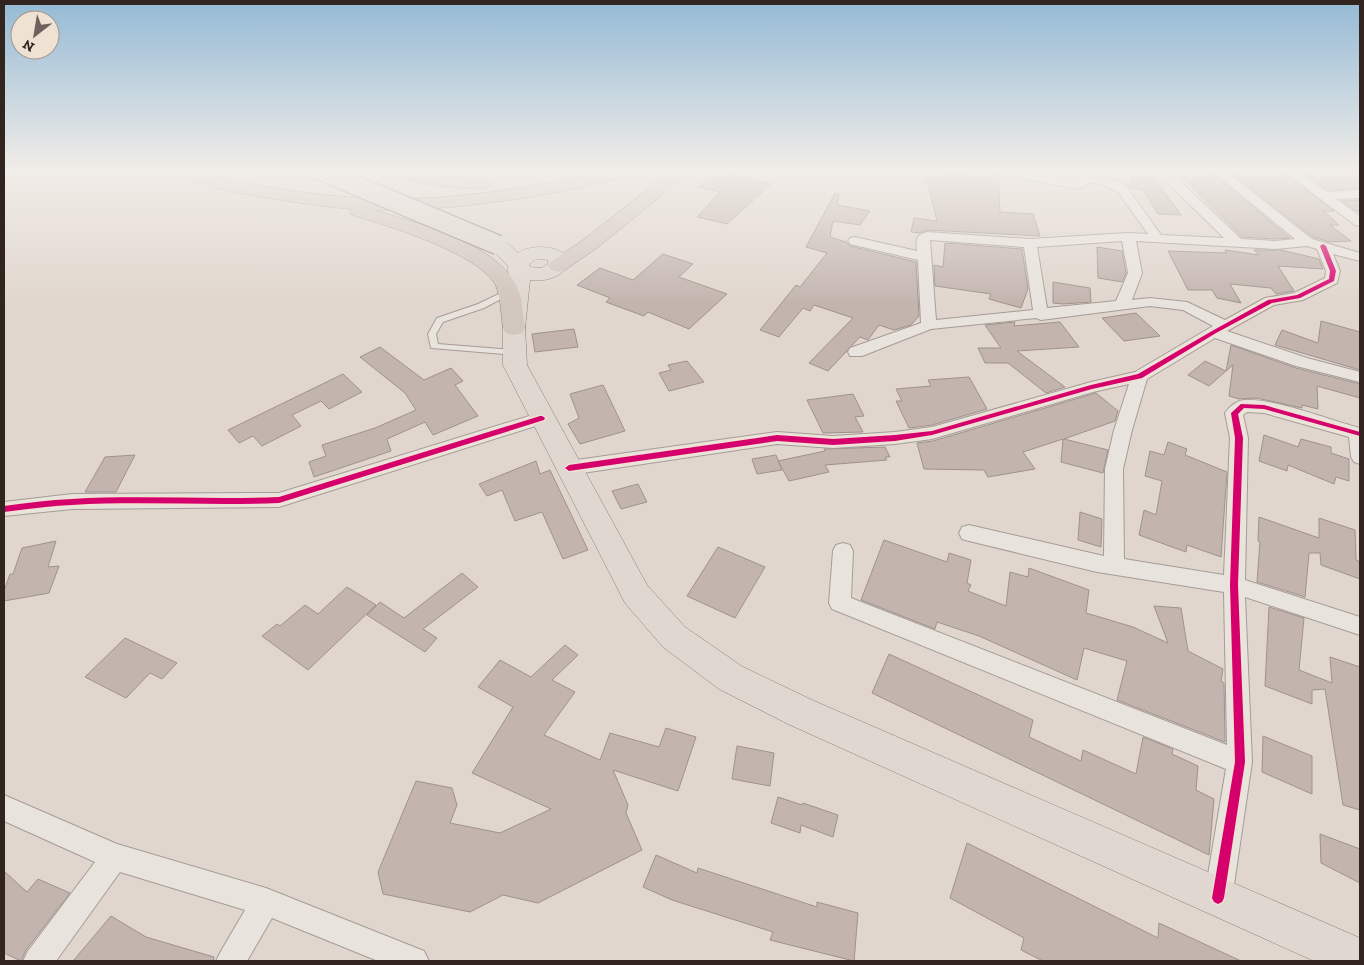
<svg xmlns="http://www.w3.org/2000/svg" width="1364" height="965" font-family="'Zilla Slab',serif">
<rect width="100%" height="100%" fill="#e0d6cd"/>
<path fill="#c3b4ae" stroke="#9f928d" d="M 966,169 L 986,169 L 993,175 L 998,176 L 1000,212 L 1033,214 L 1040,236 L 927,230 L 919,233 L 911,232 L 914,218 L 937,221 L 928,185 L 925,184 L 926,170 L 965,175 Z
M 1136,169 L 1148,169 L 1181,215 L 1158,214 L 1143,190 L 1129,187 Z
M 1174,169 L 1208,169 L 1290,238 L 1275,239 L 1242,237 Z
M 1226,169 L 1279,169 L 1334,211 L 1324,211 L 1339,225 L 1330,225 L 1351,241 L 1330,242 L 1313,237 Z
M 1297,169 L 1350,169 L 1360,175 L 1360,188 L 1328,190 Z
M 718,170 L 771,184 L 727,224 L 697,217 L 720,192 L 699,187 Z
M 835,193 L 839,194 L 837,205 L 870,211 L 860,225 L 833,221 L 830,237 L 846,242 L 850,246 L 916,262 L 919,316 L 911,325 L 894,330 L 879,325 L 868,340 L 860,337 L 828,371 L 809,363 L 853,318 L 814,305 L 810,311 L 803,308 L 779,337 L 760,330 L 796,285 L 800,287 L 827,253 L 806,247 Z
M 1360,200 L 1360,211 L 1356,211 L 1342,201 Z
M 945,243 L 1022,249 L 1028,289 L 1021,308 L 989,299 L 991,294 L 935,286 L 934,265 L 943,267 Z
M 1097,247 L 1122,251 L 1126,273 L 1122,282 L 1098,278 Z
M 1225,250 L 1259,255 L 1254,250 L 1281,250 L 1319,259 L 1323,269 L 1278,266 L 1294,291 L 1276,294 L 1271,288 L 1230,284 L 1241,303 L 1217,298 L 1212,290 L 1188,290 L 1168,251 L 1226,253 Z
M 663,254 L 693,264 L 679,277 L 727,294 L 689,329 L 648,312 L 644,316 L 606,302 L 610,298 L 577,285 L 600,268 L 633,280 Z
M 1053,282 L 1090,288 L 1091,302 L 1063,304 L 1053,303 Z
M 1136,313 L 1160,336 L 1124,341 L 1102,318 Z
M 1321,321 L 1360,332 L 1360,370 L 1275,345 L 1282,330 L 1318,343 Z
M 1015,322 L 1014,326 L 1060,322 L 1079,347 L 1017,351 L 1065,387 L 1046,393 L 1008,363 L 985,363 L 978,348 L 1001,348 L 985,325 Z
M 574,329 L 578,347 L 535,352 L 532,334 Z
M 1231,345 L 1296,368 L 1360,384 L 1360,398 L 1317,386 L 1318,409 L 1302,405 L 1302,408 L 1271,401 L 1256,398 L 1239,399 L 1229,396 L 1233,365 L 1226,371 Z
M 380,347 L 424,380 L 451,368 L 463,381 L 455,385 L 478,416 L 433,435 L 425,422 L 387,439 L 391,451 L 314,477 L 309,462 L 326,456 L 322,445 L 375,428 L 416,410 L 405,393 L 360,357 Z
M 687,361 L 704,382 L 669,391 L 659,373 L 671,370 L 668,365 Z
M 1205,361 L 1226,371 L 1209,386 L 1188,375 Z
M 343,374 L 362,392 L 329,409 L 321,401 L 292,415 L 301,426 L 262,446 L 253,436 L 239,443 L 228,430 Z
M 969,377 L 987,409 L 932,425 L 909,428 L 896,401 L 902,401 L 896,389 L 931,386 L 928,380 Z
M 603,385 L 625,431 L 580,444 L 568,424 L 579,418 L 570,394 Z
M 1096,393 L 1118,411 L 1115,421 L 1064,439 L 1108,450 L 1103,473 L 1061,462 L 1063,439 L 1023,452 L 1035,469 L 988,477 L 984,470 L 924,469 L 917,443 L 933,441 Z
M 853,394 L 864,416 L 855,417 L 863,432 L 823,433 L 807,400 Z
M 1264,435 L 1298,447 L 1301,439 L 1331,447 L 1331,453 L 1349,459 L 1349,481 L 1336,477 L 1334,484 L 1288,465 L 1287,471 L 1259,461 Z
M 1168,442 L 1187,449 L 1185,455 L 1227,472 L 1221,557 L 1187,545 L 1186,552 L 1139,535 L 1144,510 L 1156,515 L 1162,481 L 1145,476 L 1150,451 L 1164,455 Z
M 885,447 L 890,457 L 885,457 L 887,460 L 825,465 L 829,472 L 789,481 L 778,461 L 825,451 L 824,449 Z
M 135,455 L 116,492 L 85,492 L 105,457 Z
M 776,455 L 782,470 L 757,474 L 752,459 Z
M 536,461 L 540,474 L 550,470 L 588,550 L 563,559 L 542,512 L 515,521 L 502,490 L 487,496 L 479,484 Z
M 638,484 L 647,502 L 621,509 L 612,491 Z
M 1080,512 L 1102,519 L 1101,547 L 1078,540 Z
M 1259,517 L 1319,538 L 1319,518 L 1355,530 L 1356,560 L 1360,562 L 1360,579 L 1321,565 L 1320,553 L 1309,553 L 1305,597 L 1257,582 L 1260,542 L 1258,541 Z
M 884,540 L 947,562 L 949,553 L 971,560 L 967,583 L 971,585 L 968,591 L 1006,606 L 1010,572 L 1028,577 L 1029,568 L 1089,590 L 1086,613 L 1133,627 L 1168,643 L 1154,606 L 1181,608 L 1188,651 L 1223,669 L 1221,681 L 1224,683 L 1225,742 L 1117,700 L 1127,661 L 1084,648 L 1077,680 L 979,636 L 937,622 L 935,629 L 861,600 Z
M 56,541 L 48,567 L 59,566 L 49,593 L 4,601 L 4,591 L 10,574 L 13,574 L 22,548 Z
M 718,547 L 765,567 L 735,618 L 687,596 Z
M 462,573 L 478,587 L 423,629 L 437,638 L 425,652 L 367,615 L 380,602 L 404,618 Z
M 347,587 L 376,605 L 308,670 L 262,636 L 277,624 L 280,626 L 305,605 L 318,614 Z
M 1269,607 L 1304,618 L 1299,670 L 1332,683 L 1330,657 L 1360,667 L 1360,810 L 1343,805 L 1325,689 L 1312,690 L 1312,704 L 1265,686 Z
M 125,638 L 177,663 L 162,679 L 150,673 L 126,698 L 85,677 Z
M 565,645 L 578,655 L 552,680 L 575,692 L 544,735 L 600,760 L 610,733 L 659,747 L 666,728 L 696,737 L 678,791 L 613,770 L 628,805 L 626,813 L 642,850 L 538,903 L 503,895 L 470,912 L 383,894 L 378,872 L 416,781 L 452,788 L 457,805 L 450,823 L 500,833 L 551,809 L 472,773 L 513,707 L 478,687 L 500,660 L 531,677 Z
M 889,654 L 1033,720 L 1029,737 L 1081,761 L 1083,750 L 1136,774 L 1143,737 L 1173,749 L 1172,754 L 1198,766 L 1196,790 L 1214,799 L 1209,855 L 872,693 Z
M 1263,736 L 1312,756 L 1312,794 L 1262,772 Z
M 737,746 L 774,753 L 770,786 L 732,779 Z
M 778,797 L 802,805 L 803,803 L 838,815 L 833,837 L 801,825 L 800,833 L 771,823 Z
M 1320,834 L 1360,849 L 1360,883 L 1321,863 Z
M 967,843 L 1158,938 L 1159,923 L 1241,961 L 1043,961 L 1021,950 L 1024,938 L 950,898 Z
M 656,855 L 697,873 L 698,868 L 817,907 L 817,902 L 858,913 L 854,961 L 770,940 L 773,932 L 672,900 L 643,887 Z
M 4,871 L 27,892 L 38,879 L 70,893 L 26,950 L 21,961 L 4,953 Z
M 111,916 L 146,937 L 214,957 L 213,961 L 73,961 Z"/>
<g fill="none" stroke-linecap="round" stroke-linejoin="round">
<g stroke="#a59c95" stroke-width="2">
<path id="service" d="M 507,290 L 510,290 L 514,292 L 484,308 L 443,322 L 436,334 L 438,344 L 514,350 L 518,353 L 517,355 L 431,348 L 428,334 L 437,318 L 478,304 Z"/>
</g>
<g stroke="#a59c95" stroke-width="2">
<path id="minor" d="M 988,169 L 1012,169 L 1077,181 L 1080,169 L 1092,169 L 1090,175 L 1111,179 L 1126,186 L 1161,235 L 1224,238 L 1169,184 L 1167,181 L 1173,177 L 1177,178 L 1241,239 L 1275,241 L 1295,239 L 1210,169 L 1223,169 L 1312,239 L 1360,253 L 1360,261 L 1333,254 L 1340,271 L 1337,283 L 1303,300 L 1274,305 L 1227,331 L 1307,358 L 1360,372 L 1360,382 L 1296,366 L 1215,338 L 1147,379 L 1132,430 L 1123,469 L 1124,559 L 1224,575 L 1230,438 L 1225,413 C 1229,407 1236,401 1244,400 C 1274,398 1329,420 1360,428 L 1360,464 L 1354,462 L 1351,457 L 1349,437 L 1264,413 L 1247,412 L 1243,415 L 1248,438 L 1245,580 L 1360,617 L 1360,635 L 1245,597 L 1252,762 L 1232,898 L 1228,908 L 1218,912 L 1208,908 L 1204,898 L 1226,769 L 832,609 L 829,603 L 833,551 L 836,545 L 843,543 L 850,545 L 853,551 L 851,598 L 1227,745 L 1224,592 L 1097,572 L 969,541 L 962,539 L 959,533 L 962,527 L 969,525 L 1104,556 L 1105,469 L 1114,430 L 1129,384 L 1093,392 L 932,439 L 895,444 L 833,448 L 777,444 L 569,475 L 562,473 L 560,468 L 562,463 L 569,461 L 777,432 L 833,436 L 895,432 L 932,427 L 1091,382 L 1135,372 L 1213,326 L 1183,310 L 1150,306 L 1041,320 L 1036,318 L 931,329 L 862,356 L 850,356 L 848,352 L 850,348 L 921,323 L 918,260 L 850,244 L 848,241 L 850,238 L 855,237 L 917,251 C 916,241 915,235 927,232 L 1030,239 L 1128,233 L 1148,234 L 1118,192 L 1104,185 L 1088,182 L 1086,186 L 1079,189 L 994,173 ZM 930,240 L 1024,247 L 1033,310 L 936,320 ZM 1122,241 L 1128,273 L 1116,301 L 1047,308 L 1037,247 ZM 1136,241 L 1275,249 L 1307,246 L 1317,249 L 1326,271 L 1325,278 L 1294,293 L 1265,298 L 1225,320 L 1187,302 L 1150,298 L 1132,300 L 1142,273 Z
M 1281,169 L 1294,169 L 1327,192 L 1360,190 L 1360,198 L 1336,199 L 1360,216 L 1360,226 L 1355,225 Z
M 1352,169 L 1360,169 L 1360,173 Z
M 542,412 L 548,414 L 551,418 L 548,422 L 279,507 L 72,509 L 4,516 L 4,502 L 72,494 L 279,493 Z
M 4,795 L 117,844 L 266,888 L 424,951 L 429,961 L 378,961 L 272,918 L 247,961 L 216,961 L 221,951 L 245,910 L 120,872 L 56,961 L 23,961 L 28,951 L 95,862 L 4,821 Z"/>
</g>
<g stroke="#8b827d" stroke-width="1">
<path id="primary" d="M 498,239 L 505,241 L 518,253 C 531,244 559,245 568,258 L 568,266 C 560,278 544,282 530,280 L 525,328 L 527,365 L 647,585 L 685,627 L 743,667 L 812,700 L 1360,938 L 1360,961 L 1314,961 L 788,724 L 719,689 L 663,647 L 625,603 L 503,365 L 503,328 L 509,287 L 508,266 L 488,245 L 491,241 ZM 541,259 L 548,260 L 548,264 L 541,268 L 530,267 L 529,265 L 534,260 Z"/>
</g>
<g stroke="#8b827d" stroke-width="1">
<path id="motorway" d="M 164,169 C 193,168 218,178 246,183 C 298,193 349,199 401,199 C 450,198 500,192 548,183 C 582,177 611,168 646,169 L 643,173 C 554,195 465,211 374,210 C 415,222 493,243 515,283 C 523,296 522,314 525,328 L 522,333 L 514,335 L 506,333 L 503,328 C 501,315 501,299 496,286 C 481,254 386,225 352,215 L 350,211 L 351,209 C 323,207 177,188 164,169 Z
M 366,169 L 401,169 L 437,176 L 481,179 L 487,180 L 490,184 L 487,188 L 481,189 L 437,186 L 375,174 L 369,173 Z
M 674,169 L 694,169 L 597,248 L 565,270 L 558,272 L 551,270 L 548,266 L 551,262 L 583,240 Z"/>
</g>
<use href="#service" fill="#e9e3dd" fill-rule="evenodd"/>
<use href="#minor" fill="#e9e3dd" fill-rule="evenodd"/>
<use href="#primary" fill="#dfd7d0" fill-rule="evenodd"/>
<use href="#motorway" fill="#d2c6be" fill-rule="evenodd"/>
<g stroke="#8b827d" stroke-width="21" stroke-linecap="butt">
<path id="primary-bridge" d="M 317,169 L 498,245"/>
</g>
<use href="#primary-bridge" stroke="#dfd7d0" stroke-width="19"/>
<g stroke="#f0e2d3" stroke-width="3">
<path id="cycleway" d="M 1323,244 L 1326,246 L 1336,271 L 1334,281 L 1300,298 L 1272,303 L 1216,333 L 1142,378 L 1092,389 L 932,435 L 895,441 L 833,445 L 777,441 L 569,471 L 565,468 L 569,465 L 777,435 L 833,439 L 895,435 L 932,431 L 1091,385 L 1138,374 L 1212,331 L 1268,300 L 1297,295 L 1329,279 L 1330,271 L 1320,246 Z
M 1241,404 L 1264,405 L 1360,432 L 1360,436 L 1264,409 L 1244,408 L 1238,414 L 1243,438 L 1238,585 L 1245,762 L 1224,898 L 1222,902 L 1218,904 L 1214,902 L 1212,898 L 1235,762 L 1230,585 L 1235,438 L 1231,413 Z
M 540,416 L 542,416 L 545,418 L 544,420 L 279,503 C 210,506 141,501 72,505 C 49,506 27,509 4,512 L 4,506 C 27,503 49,500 72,499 C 141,495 210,500 279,497 Z"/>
</g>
<use href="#cycleway" fill="#d6006c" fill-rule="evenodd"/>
</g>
<linearGradient id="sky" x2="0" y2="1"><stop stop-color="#94bad5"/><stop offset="0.56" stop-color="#f1ede8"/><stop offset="1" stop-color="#f1ede8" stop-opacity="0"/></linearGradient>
<rect width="1364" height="304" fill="url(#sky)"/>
<rect width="1364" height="965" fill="none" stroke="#32241f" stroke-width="10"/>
<g transform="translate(35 35) rotate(211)"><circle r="24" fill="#f0e2d3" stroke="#a4968b"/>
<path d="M0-4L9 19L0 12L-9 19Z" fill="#6f625c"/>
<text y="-8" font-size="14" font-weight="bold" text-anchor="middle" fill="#32241f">N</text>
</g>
</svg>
